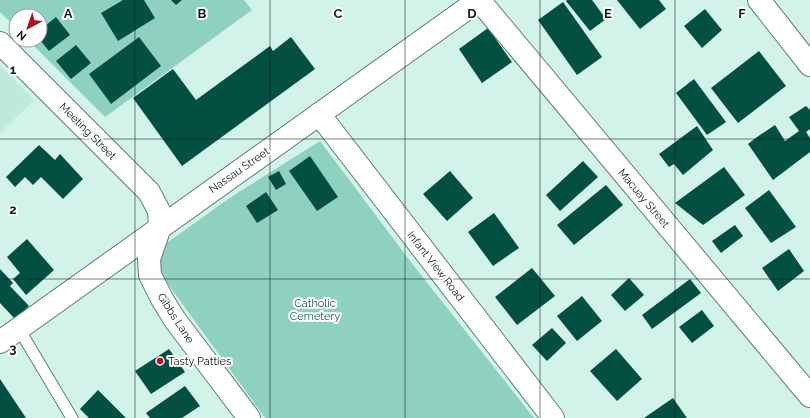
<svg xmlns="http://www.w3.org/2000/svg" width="810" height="418" font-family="Raleway,sans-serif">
<rect width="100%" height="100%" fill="#d2f3e9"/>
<path fill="#bfe9dd" d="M 0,65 L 34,100 L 0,133 Z"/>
<path fill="#8fd1c0" d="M 0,0 L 244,0 L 252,10 L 105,117 L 28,40 L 40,40 L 40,16 L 16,16 L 16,28 L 0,12 Z
M 320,141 L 410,261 L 534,418 L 265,418 L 157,269 L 161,247 L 231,197 Z"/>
<path fill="#034f42" d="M 123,0 L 144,0 L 155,18 L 118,41 L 101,13 Z
M 171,0 L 182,0 L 176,5 Z
M 567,0 L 592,0 L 606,19 L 590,31 L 566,1 Z
M 617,0 L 659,0 L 666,9 L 640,29 Z
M 563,2 L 602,57 L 577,75 L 538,20 Z
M 705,9 L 722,30 L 702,48 L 684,26 Z
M 56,17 L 70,35 L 49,51 L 40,40 L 40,30 Z
M 488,28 L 512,62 L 482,83 L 459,49 Z
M 139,37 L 161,66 L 111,104 L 89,74 Z
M 291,37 L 315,69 L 182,166 L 133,98 L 173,69 L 196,100 L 270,46 L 273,51 Z
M 76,45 L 91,63 L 71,79 L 56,61 Z
M 759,51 L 786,86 L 738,123 L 711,88 Z
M 694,79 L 726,122 L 707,135 L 676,93 Z
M 806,106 L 810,110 L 810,129 L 806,132 L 810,138 L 810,152 L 773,180 L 748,144 L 757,137 L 775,125 L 785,141 L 799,131 L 789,117 Z
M 697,126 L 713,150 L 683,175 L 674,164 L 669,167 L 659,154 Z
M 39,145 L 55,160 L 60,154 L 83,179 L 63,199 L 41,177 L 33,185 L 25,177 L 15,187 L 6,177 Z
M 310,156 L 338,197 L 317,211 L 289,171 Z
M 583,161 L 598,177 L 560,211 L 546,195 Z
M 724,167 L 745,195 L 703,225 L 675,203 Z
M 279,171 L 286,184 L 276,190 L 268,177 Z
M 450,171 L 473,198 L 447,221 L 423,194 Z
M 606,185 L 623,205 L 574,245 L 557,225 Z
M 769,190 L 796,227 L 771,243 L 745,208 Z
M 266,192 L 278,210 L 257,223 L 246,206 Z
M 494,213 L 519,248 L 493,266 L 468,232 Z
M 735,225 L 743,236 L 721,253 L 712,241 Z
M 27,239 L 54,270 L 26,295 L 13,279 L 20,273 L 7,257 Z
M 789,249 L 804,271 L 778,291 L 762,268 Z
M 532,268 L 555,296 L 517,325 L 495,297 Z
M 0,269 L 13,283 L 10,286 L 29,306 L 15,319 L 0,303 Z
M 629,278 L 644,295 L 625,311 L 611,295 Z
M 690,279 L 701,293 L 652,329 L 642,315 Z
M 582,296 L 602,321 L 577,341 L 557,316 Z
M 702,310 L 714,326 L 692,343 L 679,327 Z
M 552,328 L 566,343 L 547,361 L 532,345 Z
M 169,349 L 185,372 L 151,394 L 135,371 Z
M 616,349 L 642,379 L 617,401 L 590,371 Z
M 0,379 L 26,418 L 0,418 Z
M 185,386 L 200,406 L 182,418 L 150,418 L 146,413 Z
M 98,390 L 126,418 L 89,418 L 80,409 Z
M 673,398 L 687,418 L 644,418 Z"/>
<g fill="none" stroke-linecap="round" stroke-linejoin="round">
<g stroke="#617f76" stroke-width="13">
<path id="service" d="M 19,329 L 72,418"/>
</g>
<g stroke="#617f76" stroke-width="24">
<path id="minor" d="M 479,0 L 810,396
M 759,0 L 810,65
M 319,114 L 553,418
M 160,227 L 149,259 L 150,275 L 162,299 L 175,320 L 249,418"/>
</g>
<g stroke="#617f76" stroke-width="24">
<path id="tertiary" d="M 0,43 L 149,192 L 159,211 L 160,227"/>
</g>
<g stroke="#617f76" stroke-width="24">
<path id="secondary" d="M 0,342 L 479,0"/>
</g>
<use href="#service" stroke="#fff" stroke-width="11"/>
<use href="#minor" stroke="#fff" stroke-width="22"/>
<use href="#tertiary" stroke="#fff" stroke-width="22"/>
<use href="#secondary" stroke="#fff" stroke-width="22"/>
</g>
<path fill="none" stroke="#101c19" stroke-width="1" stroke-opacity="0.55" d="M 135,0 L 135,418M 270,0 L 270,418M 405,0 L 405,418M 540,0 L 540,418M 675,0 L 675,418M 0,139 L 810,139M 0,279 L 810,279"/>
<circle fill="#a91322" stroke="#fff" stroke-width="1.5" cx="160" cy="361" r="4"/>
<g text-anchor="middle" stroke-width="4" stroke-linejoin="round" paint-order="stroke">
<g font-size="11" fill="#101c19" stroke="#fff">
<text transform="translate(88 131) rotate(45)" y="4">Meeting Street</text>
<text transform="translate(239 170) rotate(-35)" y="4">Nassau Street</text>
<text transform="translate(644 198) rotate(50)" y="4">Macuay Street</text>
<text transform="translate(436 266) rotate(52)" y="4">Infant View Road</text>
<text transform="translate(176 318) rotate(57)" y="4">Gibbs Lane</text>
</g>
<g font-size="11" fill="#23574b" stroke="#fff">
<text x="315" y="307">Catholic<tspan x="315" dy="13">Cemetery</tspan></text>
</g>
<g font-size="11" fill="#101c19" stroke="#fff" text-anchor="start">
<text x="168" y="365">Tasty Patties</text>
</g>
</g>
<g font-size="13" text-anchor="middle" font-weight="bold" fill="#101c19" stroke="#fff" stroke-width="4" stroke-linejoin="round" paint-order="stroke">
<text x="68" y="18">A</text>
<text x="202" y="18">B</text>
<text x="338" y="18">C</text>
<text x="472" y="18">D</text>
<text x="608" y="18">E</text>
<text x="742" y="18">F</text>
<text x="13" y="74">1</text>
<text x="13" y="214">2</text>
<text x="13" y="353">3</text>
</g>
<g transform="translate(28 28) rotate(220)"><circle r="19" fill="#ffffff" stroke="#9fa4a3"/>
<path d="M0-3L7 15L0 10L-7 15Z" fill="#a91322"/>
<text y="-6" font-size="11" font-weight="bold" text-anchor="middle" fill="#101c19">N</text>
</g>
</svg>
